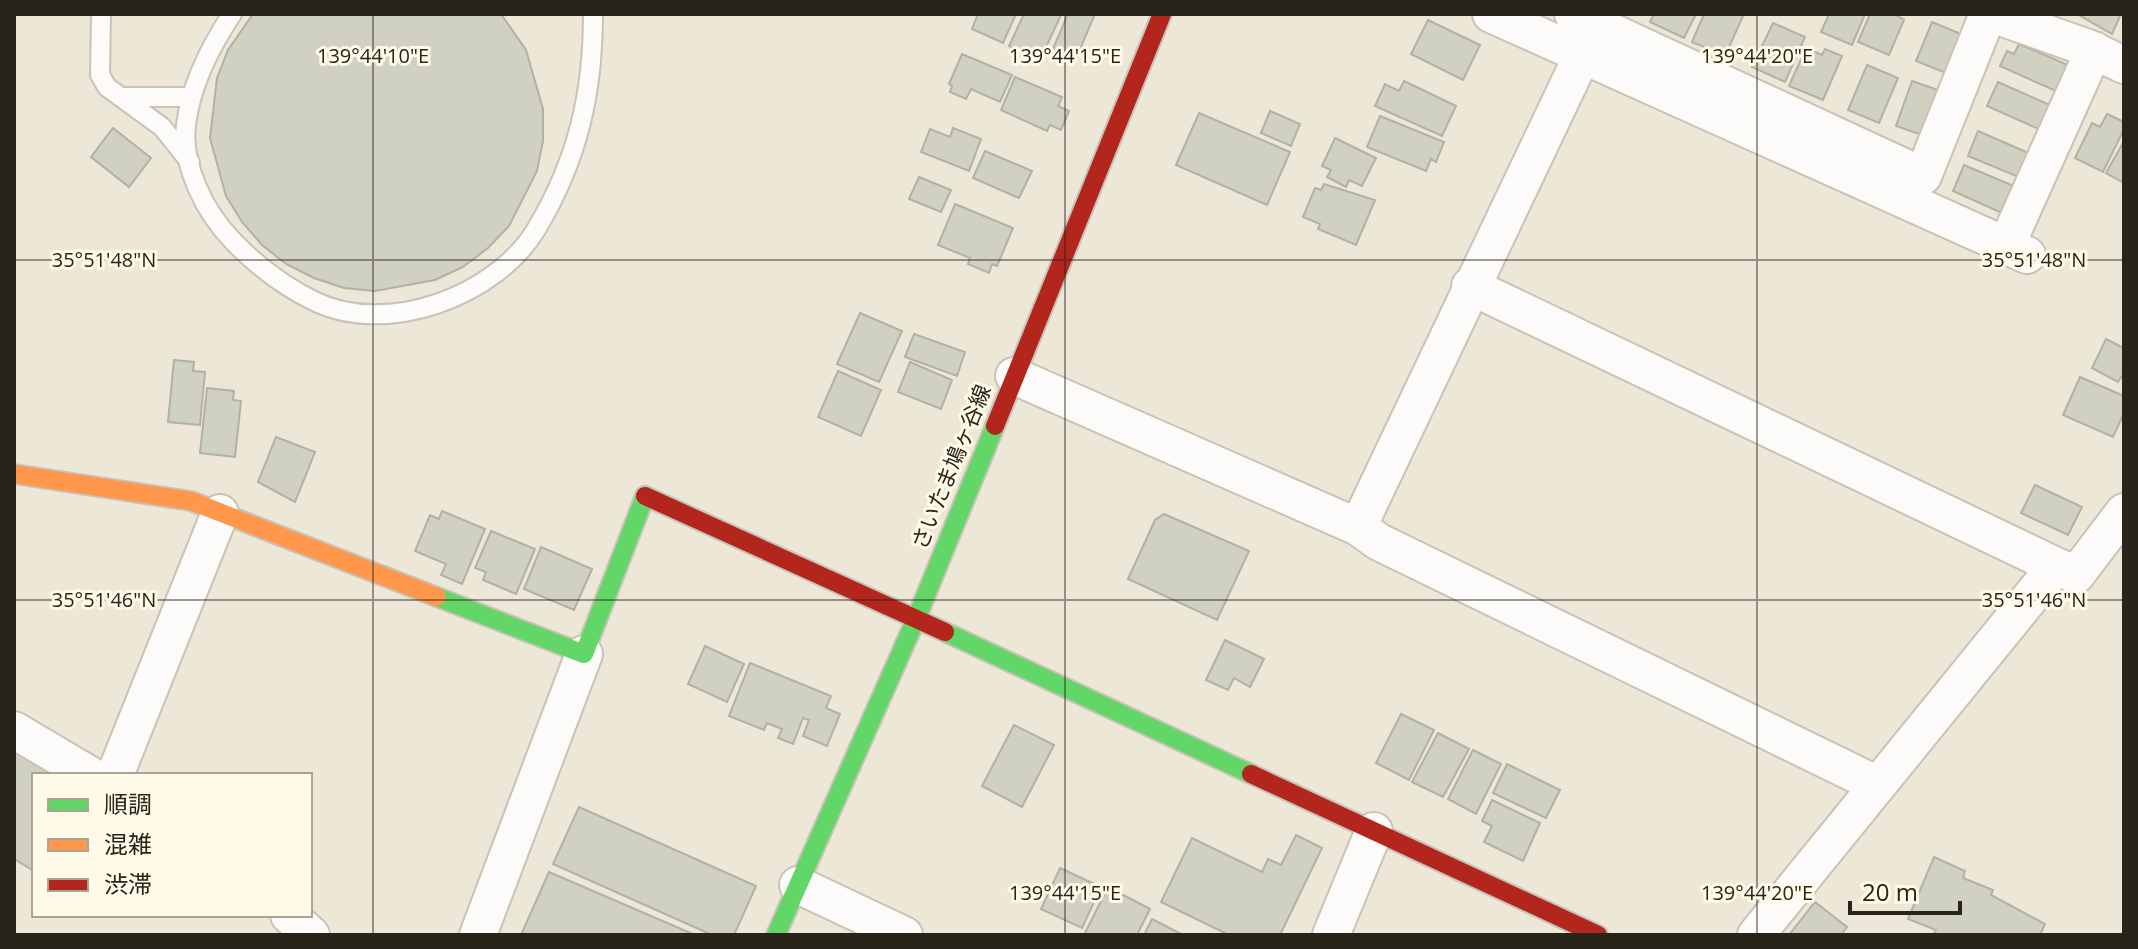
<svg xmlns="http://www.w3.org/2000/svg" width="2138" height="949" font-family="'Open Sans','Noto Sans JP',sans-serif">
<rect width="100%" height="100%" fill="#ede7d7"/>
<path fill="#d0d1c0" stroke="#b1b1a4" stroke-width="2" d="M 253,14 L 501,14 L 526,50 L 543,109 L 543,141 L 537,171 L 509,226 L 488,248 L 463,267 L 435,280 L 375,291 L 344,288 L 314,278 L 286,264 L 262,245 L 242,222 L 226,196 L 210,138 L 217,78 L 228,50 Z
M 978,14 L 1016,14 L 1003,43 L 972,29 Z
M 1024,14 L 1061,15 L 1040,60 L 1009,46 Z
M 1068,14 L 1095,14 L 1075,61 L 1052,51 Z
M 1654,14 L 1696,14 L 1684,38 L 1650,22 Z
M 1704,14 L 1744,14 L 1725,56 L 1692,42 Z
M 1829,14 L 1865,14 L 1852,45 L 1821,32 Z
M 1870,14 L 1894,14 L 1904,20 L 1889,55 L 1858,42 Z
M 2077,14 L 2121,14 L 2112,34 Z
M 1428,20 L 1480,45 L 1463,80 L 1411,54 Z
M 1932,22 L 1961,34 L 1946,73 L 1916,61 Z
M 1773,23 L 1805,37 L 1785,82 L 1752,67 Z
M 2019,44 L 2068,65 L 2056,91 L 2000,66 L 2007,51 L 2014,54 Z
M 1806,48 L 1822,55 L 1825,49 L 1842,56 L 1823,100 L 1789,86 Z
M 962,54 L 1012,75 L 1000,102 L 971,89 L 966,99 L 950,92 L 952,86 L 949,84 Z
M 1867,65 L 1898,78 L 1879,123 L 1848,110 Z
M 1015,77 L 1062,97 L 1058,106 L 1069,111 L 1061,130 L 1050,125 L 1047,131 L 1001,110 Z
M 1404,81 L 1456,106 L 1442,136 L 1375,106 L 1385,84 L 1399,91 Z
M 1912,81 L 1941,91 L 1925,136 L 1896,126 Z
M 1998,82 L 2052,106 L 2041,130 L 1987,106 Z
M 1270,111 L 1300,124 L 1291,146 L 1261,133 Z
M 1199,113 L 1290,152 L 1267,205 L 1176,165 Z
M 2107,114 L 2124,122 L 2124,129 L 2103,172 L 2075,158 L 2092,123 L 2100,127 Z
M 1380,116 L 1444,142 L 1436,162 L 1431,159 L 1426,171 L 1367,147 Z
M 113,128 L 151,158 L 129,187 L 91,157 Z
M 953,128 L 981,139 L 969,171 L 921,152 L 930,129 L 950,137 Z
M 1978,131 L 2031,154 L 2021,178 L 1968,156 Z
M 1335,138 L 1376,158 L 1362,186 L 1349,180 L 1346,187 L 1327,177 L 1331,170 L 1322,166 Z
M 2124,141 L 2124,183 L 2106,173 Z
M 985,151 L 1032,171 L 1019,198 L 973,178 Z
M 1964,165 L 2016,187 L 2004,214 L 1953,191 Z
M 919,177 L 951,190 L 941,212 L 909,199 Z
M 1324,184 L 1375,200 L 1356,245 L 1318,229 L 1320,224 L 1303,217 L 1315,188 L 1321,190 Z
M 955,204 L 1013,228 L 997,266 L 992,264 L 989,273 L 968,264 L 970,258 L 938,245 Z
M 860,313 L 902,331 L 879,382 L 837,364 Z
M 914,334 L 965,352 L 957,376 L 905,357 Z
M 2106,339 L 2124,348 L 2124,373 L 2118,382 L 2092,368 Z
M 174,360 L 194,362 L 193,371 L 205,372 L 200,425 L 168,422 Z
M 910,362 L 952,380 L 941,409 L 898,392 Z
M 838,371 L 881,390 L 861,436 L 818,417 Z
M 2080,377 L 2124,396 L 2124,413 L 2113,437 L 2063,415 Z
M 207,388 L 234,391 L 233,400 L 241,401 L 235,457 L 200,453 Z
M 276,437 L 315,452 L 295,502 L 258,482 Z
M 2035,485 L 2082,507 L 2068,535 L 2021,513 Z
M 442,511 L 485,529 L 462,584 L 441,575 L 446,564 L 415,551 L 430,515 L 439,519 Z
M 1164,514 L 1249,551 L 1217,620 L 1128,579 L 1155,520 Z
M 491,531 L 535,549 L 516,594 L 483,580 L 486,572 L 475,568 Z
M 541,547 L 592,569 L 574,610 L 524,589 Z
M 1225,640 L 1264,659 L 1250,687 L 1234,678 L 1228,690 L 1206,680 Z
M 705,646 L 744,664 L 727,702 L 688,684 Z
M 750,663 L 831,696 L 826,708 L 840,714 L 827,746 L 803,736 L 809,720 L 803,718 L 793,744 L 778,738 L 782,729 L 767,723 L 764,730 L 729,716 Z
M 1401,714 L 1434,730 L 1409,780 L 1376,763 Z
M 1014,725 L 1054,745 L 1022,807 L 982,786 Z
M 1438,733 L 1469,749 L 1443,797 L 1412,782 Z
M 14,746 L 61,775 L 34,775 L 34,871 L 14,859 Z
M 1473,750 L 1501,764 L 1476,814 L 1448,799 Z
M 1507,764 L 1560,790 L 1546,818 L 1493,793 Z
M 1492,800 L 1540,823 L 1523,861 L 1484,842 L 1492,826 L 1482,821 Z
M 579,807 L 756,886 L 734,935 L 712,935 L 553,864 Z
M 1296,835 L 1322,848 L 1280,935 L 1229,935 L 1161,902 L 1192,838 L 1262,872 L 1268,859 L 1281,865 Z
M 1934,857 L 1965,871 L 1963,878 L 1993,890 L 1991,895 L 2045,924 L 2040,935 L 1933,935 L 1936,930 L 1908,919 Z
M 1060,868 L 1101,887 L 1082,928 L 1041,909 Z
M 549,872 L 695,935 L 521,935 Z
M 1108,887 L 1150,909 L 1137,935 L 1084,935 Z
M 1815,902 L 1847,927 L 1841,935 L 1789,935 Z
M 1152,919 L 1183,935 L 1144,935 Z"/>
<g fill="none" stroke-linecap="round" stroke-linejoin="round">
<g stroke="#c8c3b6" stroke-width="22">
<path id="lane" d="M 101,14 L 100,75 L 107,87 L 162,127 L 190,162
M 232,14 C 210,47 191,84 186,125 C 181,165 205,212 232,240 C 255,264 283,286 314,301 C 387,337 497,296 537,228 C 578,159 593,93 593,14
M 122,97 L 192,97"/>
</g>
<g stroke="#c8c3b6" stroke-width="40">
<path id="street" d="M 1491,14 L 2027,255
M 1573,14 L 1923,176 L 1988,14
M 1992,14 L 2088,48 L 2124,65
M 2006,246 L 2094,50
M 1470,286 L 2056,566
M 1014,376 L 1358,527 L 1379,542 L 1878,785
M 1358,527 L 1582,56
M 14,730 L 90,775
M 115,775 L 220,513
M 798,885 L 904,935
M 289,915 L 311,935
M 478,935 L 584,654
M 1331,935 L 1374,831
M 1756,935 L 2056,566 L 2076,575 L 2124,512"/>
</g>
<g stroke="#c8c3b6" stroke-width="22">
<path id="fast" d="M 437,597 L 584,654 L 645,496
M 945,632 L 1251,774
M 776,935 L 916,619 L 995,426"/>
</g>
<g stroke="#c8c3b6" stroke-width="22">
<path id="slow" d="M 14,474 L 191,501 L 437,597"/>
</g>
<g stroke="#c8c3b6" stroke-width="22">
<path id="jam" d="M 995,426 L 1162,14
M 645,496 L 945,632
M 1251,774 L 1598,935"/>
</g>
<use href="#lane" stroke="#fcfbf9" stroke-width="18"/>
<use href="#street" stroke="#fcfbf9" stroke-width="36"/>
<use href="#fast" stroke="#63d668" stroke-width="18"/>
<use href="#slow" stroke="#ff974d" stroke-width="18"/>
<use href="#jam" stroke="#b3261e" stroke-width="18"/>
</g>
<path fill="none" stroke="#28241a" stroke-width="2" stroke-opacity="0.45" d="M 373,14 L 373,935M 1065,14 L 1065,935M 1757,14 L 1757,935M 14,260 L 2124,260M 14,600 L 2124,600"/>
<g text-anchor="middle" stroke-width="6" stroke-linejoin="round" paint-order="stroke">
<g font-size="22" fill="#28241a" stroke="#fff9e8">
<text transform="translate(951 467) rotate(-68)" y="8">さいたま鳩ヶ谷線</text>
</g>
</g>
<g font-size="20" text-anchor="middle" fill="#28241a" stroke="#fff9e8" stroke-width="6" stroke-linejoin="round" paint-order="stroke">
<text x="373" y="63">139°44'10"E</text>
<text x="1065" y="63">139°44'15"E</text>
<text x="1757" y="63">139°44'20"E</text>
<text x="104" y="267">35°51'48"N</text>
<text x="2034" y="267">35°51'48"N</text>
<text x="104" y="607">35°51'46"N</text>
<text x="2034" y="607">35°51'46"N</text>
<text x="1065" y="900">139°44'15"E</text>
<text x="1757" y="900">139°44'20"E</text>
</g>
<rect width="2138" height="949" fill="none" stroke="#28241a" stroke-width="32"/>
<rect x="32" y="773" width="280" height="144" fill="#fff9e8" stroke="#a9a496" stroke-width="2"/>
<rect x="48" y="799" width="40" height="12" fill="#63d668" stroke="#a9a496" stroke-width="2"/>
<text x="104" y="813" font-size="24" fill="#28241a">順調</text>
<rect x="48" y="839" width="40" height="12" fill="#ff974d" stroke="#a9a496" stroke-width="2"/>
<text x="104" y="853" font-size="24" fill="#28241a">混雑</text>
<rect x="48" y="879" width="40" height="12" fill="#b3261e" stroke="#a9a496" stroke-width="2"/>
<text x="104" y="893" font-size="24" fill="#28241a">渋滞</text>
<path d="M1850 901v12h110v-12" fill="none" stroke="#28241a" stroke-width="4"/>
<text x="1862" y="901" font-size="24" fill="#28241a" stroke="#fff9e8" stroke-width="6" paint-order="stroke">20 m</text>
</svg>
